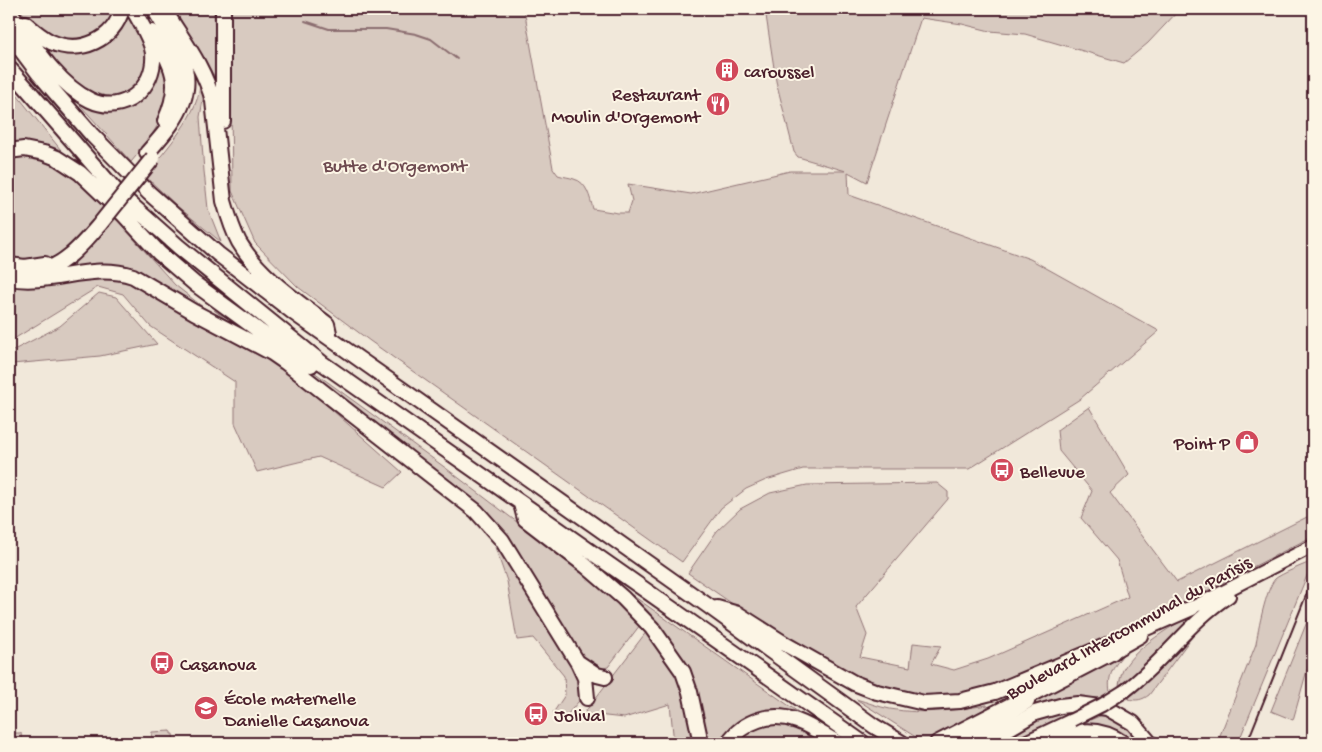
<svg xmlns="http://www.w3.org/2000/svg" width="1322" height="752" font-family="'Gochi Hand',sans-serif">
<rect width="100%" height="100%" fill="#f1e8da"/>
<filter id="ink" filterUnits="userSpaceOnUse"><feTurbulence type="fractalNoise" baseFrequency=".02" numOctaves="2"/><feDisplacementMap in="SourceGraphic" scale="10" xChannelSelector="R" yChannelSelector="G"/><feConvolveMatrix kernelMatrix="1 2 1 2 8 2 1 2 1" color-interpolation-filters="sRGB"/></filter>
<g filter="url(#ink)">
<path fill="#d8cac0" stroke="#917476" d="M 19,9 L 117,9 L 109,25 L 84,41 L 58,39 L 33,24 Z
M 174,9 L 214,9 L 216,79 Z
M 230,9 L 524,9 L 553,168 L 558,175 C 564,177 569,177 574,179 C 587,182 590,198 593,209 L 618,213 L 628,213 L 632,201 L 628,184 L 691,194 L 790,171 L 846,171 L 798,157 L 794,152 L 776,81 L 765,9 L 1180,9 L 1148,43 L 1124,63 L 1025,34 L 990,31 L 962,24 L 921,18 L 867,182 L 848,172 L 849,195 L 1030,259 L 1159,331 L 1080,399 L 969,469 L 803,469 L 766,480 L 746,489 L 721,508 L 682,562 L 370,341 L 298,287 L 255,243 L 232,191 Z
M 127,13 C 135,24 142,33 145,47 C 153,74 130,104 100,95 C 75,87 58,66 44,44 L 72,51 Z
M 158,52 L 170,77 L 164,115 L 143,149 L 142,149 L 131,162 L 64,87 L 130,104 Z
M 200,80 L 204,94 L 200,117 L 204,171 L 208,209 L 221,242 L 177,206 L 145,176 C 164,151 202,112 200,80 Z
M 9,85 L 116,219 L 175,285 L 322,401 L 402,472 L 386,487 L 319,457 L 257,472 L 235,423 L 235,382 L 150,326 L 123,294 L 98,287 L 9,342 Z
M 99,293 L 116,297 L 157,344 L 100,356 L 12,364 L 10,352 L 60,326 Z
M 214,310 L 299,361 L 447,469 L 592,579 L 612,596 L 640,625 L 608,667 L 599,669 L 585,660 L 505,538 Z
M 1089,407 L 1129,475 L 1110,493 L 1177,582 L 1313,514 L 1313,536 L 1187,601 L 1097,644 L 994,686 L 959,696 L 923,698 L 877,688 L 786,641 L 688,573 L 717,531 L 740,509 L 770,493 L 807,485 L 937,483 L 948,492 L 948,499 L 856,607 L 867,635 L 860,657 L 910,667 L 913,643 L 941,646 L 931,664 L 954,670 L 988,659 L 1128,597 L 1117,560 L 1081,518 L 1092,491 L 1059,451 L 1057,430 Z
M 499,543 L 581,677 L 584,695 L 567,715 L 553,713 L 565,695 L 564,676 L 533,638 L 517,640 L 507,581 L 495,547 Z
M 1313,561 L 1238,743 L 1217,743 L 1256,644 C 1258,630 1266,589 1275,579 C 1280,574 1308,563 1313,561 Z
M 632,595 L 815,724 L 779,712 L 722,743 L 705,743 L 699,707 L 632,598 Z
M 1210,604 L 1139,673 L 1119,685 C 1120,680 1121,674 1123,670 C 1136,644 1185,619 1210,604 Z
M 1313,607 L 1313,654 L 1311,656 L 1293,720 L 1271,711 Z
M 647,631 L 675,671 L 683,690 L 693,743 L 674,743 L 670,704 L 624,718 L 588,714 L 585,712 Z
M 1192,637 L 1149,695 C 1142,700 1137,701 1128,699 Z
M 1125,652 C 1114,666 1107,675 1110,692 L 1100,698 L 1079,697 L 1060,700 L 1029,710 L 1026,708 L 1052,691 Z
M 856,699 C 867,702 879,707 890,709 C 923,715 955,710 987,705 L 988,710 L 933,743 L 925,743 Z
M 1080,711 L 1018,743 L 993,743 L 1038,718 L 1053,713 Z
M 1102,715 C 1119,722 1131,729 1144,743 L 1132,743 L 1117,732 L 1071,728 Z
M 778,722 L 807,730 L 826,743 L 733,743 L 759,723 Z
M 171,731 L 171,734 L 173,734 L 174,743 L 151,743 L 152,732 Z
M 9,733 L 21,733 L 22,743 L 9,743 Z
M 1081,737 L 1101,737 L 1115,743 L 1053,743 Z"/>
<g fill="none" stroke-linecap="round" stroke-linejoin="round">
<path stroke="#8b6d6f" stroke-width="2" d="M 324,12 L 330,9
M 305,21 L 329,29 L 386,29 L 416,34 L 431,39 L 457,59"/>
<g stroke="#4a1f2b" stroke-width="16">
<path id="trunk" d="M 1184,612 L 1313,546
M 1104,657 L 1141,636
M 1126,690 C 1163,662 1190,621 1229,596
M 965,743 L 1028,702
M 1023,743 L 1072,720"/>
</g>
<g stroke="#4a1f2b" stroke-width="18">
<path id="motorway" d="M 164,9 C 183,41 203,64 213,101 L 224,201 C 228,215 232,229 239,242 C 259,276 296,300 327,324 L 329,333
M 223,9 L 223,121
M 9,10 C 30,39 56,84 90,100 C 123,116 156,88 153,53 C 151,38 141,24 134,11
M 25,23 C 33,30 41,37 51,42 C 80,55 114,40 122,9
M 152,32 C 172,65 183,82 165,121
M 9,34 L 39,74 L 92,135 L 149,193 L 218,254 L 294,313 L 707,605 L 874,726 L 902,743
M 9,68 L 117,192 L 179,247 L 322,363 L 863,743
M 9,151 L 24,149 L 44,153 L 57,158 L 80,173 L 124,215 L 159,253 L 195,284 L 258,330 L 311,365
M 147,153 C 155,144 164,134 171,124 C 204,78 178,50 154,9
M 9,265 L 25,267 L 45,264
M 34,273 C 63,268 82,245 100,224
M 9,278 C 51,286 91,262 133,276 L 194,312 L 272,353 L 285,362 L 476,511 L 502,540 L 578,663 L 585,678 L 587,698
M 521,504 L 525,519 L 586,566 L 623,598 L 652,628 L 683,672 L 690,692 L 701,743
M 717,608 L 738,614 L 785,644 L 854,683 L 877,692 L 924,703 L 960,701 L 995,692 L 1098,649 L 1192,608
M 579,663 L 597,675 L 605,677
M 728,743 C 743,721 771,711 797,721 C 811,726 825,736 838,743
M 937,743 L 1113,652
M 984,743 L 1035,713 L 1060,706 L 1078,704 L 1107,708 L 1133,723 L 1150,743
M 1039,743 C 1069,732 1095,723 1123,743"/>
</g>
<use href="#trunk" stroke="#fcf5e5" stroke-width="12"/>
<use href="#motorway" stroke="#fcf5e5" stroke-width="14"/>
<path stroke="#4a1f2b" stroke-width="2" d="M 1247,743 L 1313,578"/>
<g stroke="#4a1f2b" stroke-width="16" stroke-linecap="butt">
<path id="trunk-bridge" d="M 1072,720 L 1102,705 L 1126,690"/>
</g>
<g stroke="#4a1f2b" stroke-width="18" stroke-linecap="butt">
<path id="motorway-bridge" d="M 100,224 L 153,158"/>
</g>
<use href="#trunk-bridge" stroke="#fcf5e5" stroke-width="12"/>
<use href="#motorway-bridge" stroke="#fcf5e5" stroke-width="14"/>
</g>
</g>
<defs>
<g id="building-disc" transform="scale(1.25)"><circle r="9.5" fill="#d1495b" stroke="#fcf5e5"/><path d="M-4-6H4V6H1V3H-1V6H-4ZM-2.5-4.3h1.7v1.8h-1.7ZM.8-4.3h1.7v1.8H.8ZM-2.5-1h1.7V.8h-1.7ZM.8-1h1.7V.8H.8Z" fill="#fff"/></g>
<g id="restaurant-disc" transform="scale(1.25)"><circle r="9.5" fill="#d1495b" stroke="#fcf5e5"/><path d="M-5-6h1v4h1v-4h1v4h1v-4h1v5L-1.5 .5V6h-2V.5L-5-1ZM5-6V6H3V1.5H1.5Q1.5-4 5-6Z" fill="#fff"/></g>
<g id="shop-disc" transform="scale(1.25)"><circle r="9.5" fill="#d1495b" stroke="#fcf5e5"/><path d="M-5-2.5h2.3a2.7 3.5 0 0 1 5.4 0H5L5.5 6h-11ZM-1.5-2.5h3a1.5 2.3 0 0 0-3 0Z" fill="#fff"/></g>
<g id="bus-disc" transform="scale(1.25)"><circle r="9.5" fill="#d1495b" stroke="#fcf5e5"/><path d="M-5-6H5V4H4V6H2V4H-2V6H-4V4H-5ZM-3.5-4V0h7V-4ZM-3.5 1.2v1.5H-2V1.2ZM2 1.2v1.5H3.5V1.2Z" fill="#fff"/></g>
<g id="school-disc" transform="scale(1.25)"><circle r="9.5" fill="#d1495b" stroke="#fcf5e5"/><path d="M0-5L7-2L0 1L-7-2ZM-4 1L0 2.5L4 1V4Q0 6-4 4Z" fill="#fff"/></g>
</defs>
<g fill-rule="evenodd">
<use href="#building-disc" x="727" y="70"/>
<use href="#restaurant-disc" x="718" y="104"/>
<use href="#shop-disc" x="1247" y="442"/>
<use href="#bus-disc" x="1002" y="470"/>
<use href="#bus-disc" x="162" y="663"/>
<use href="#school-disc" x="206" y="708"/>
<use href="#bus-disc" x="536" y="714"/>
</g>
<g text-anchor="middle" stroke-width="4" stroke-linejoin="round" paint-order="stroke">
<g font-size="19" fill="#4a1f2b" stroke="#fcf5e5" text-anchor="start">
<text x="744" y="77">caroussel</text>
<text x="700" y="100" text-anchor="end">Restaurant<tspan x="700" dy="22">Moulin d'Orgemont</tspan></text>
<text x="1230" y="449" text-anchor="end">Point P</text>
<text x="1020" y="477">Bellevue</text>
<text x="180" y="670">Casanova</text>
<text x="224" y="704">École maternelle<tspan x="224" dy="22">Danielle Casanova</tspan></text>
<text x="554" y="721">Jolival</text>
</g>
<g font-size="19" fill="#6e4a50" stroke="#fcf5e5">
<text x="395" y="171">Butte d'Orgemont</text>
</g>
<g font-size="19" fill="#4a1f2b" stroke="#fcf5e5">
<text transform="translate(1128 626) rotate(-29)" y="7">Boulevard Intercommunal du Parisis</text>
</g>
</g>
<rect width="1322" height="752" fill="none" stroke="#fcf5e5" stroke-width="30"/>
<rect x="15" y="15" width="1292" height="722" fill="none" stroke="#4a1f2b" stroke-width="2" filter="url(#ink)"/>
</svg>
